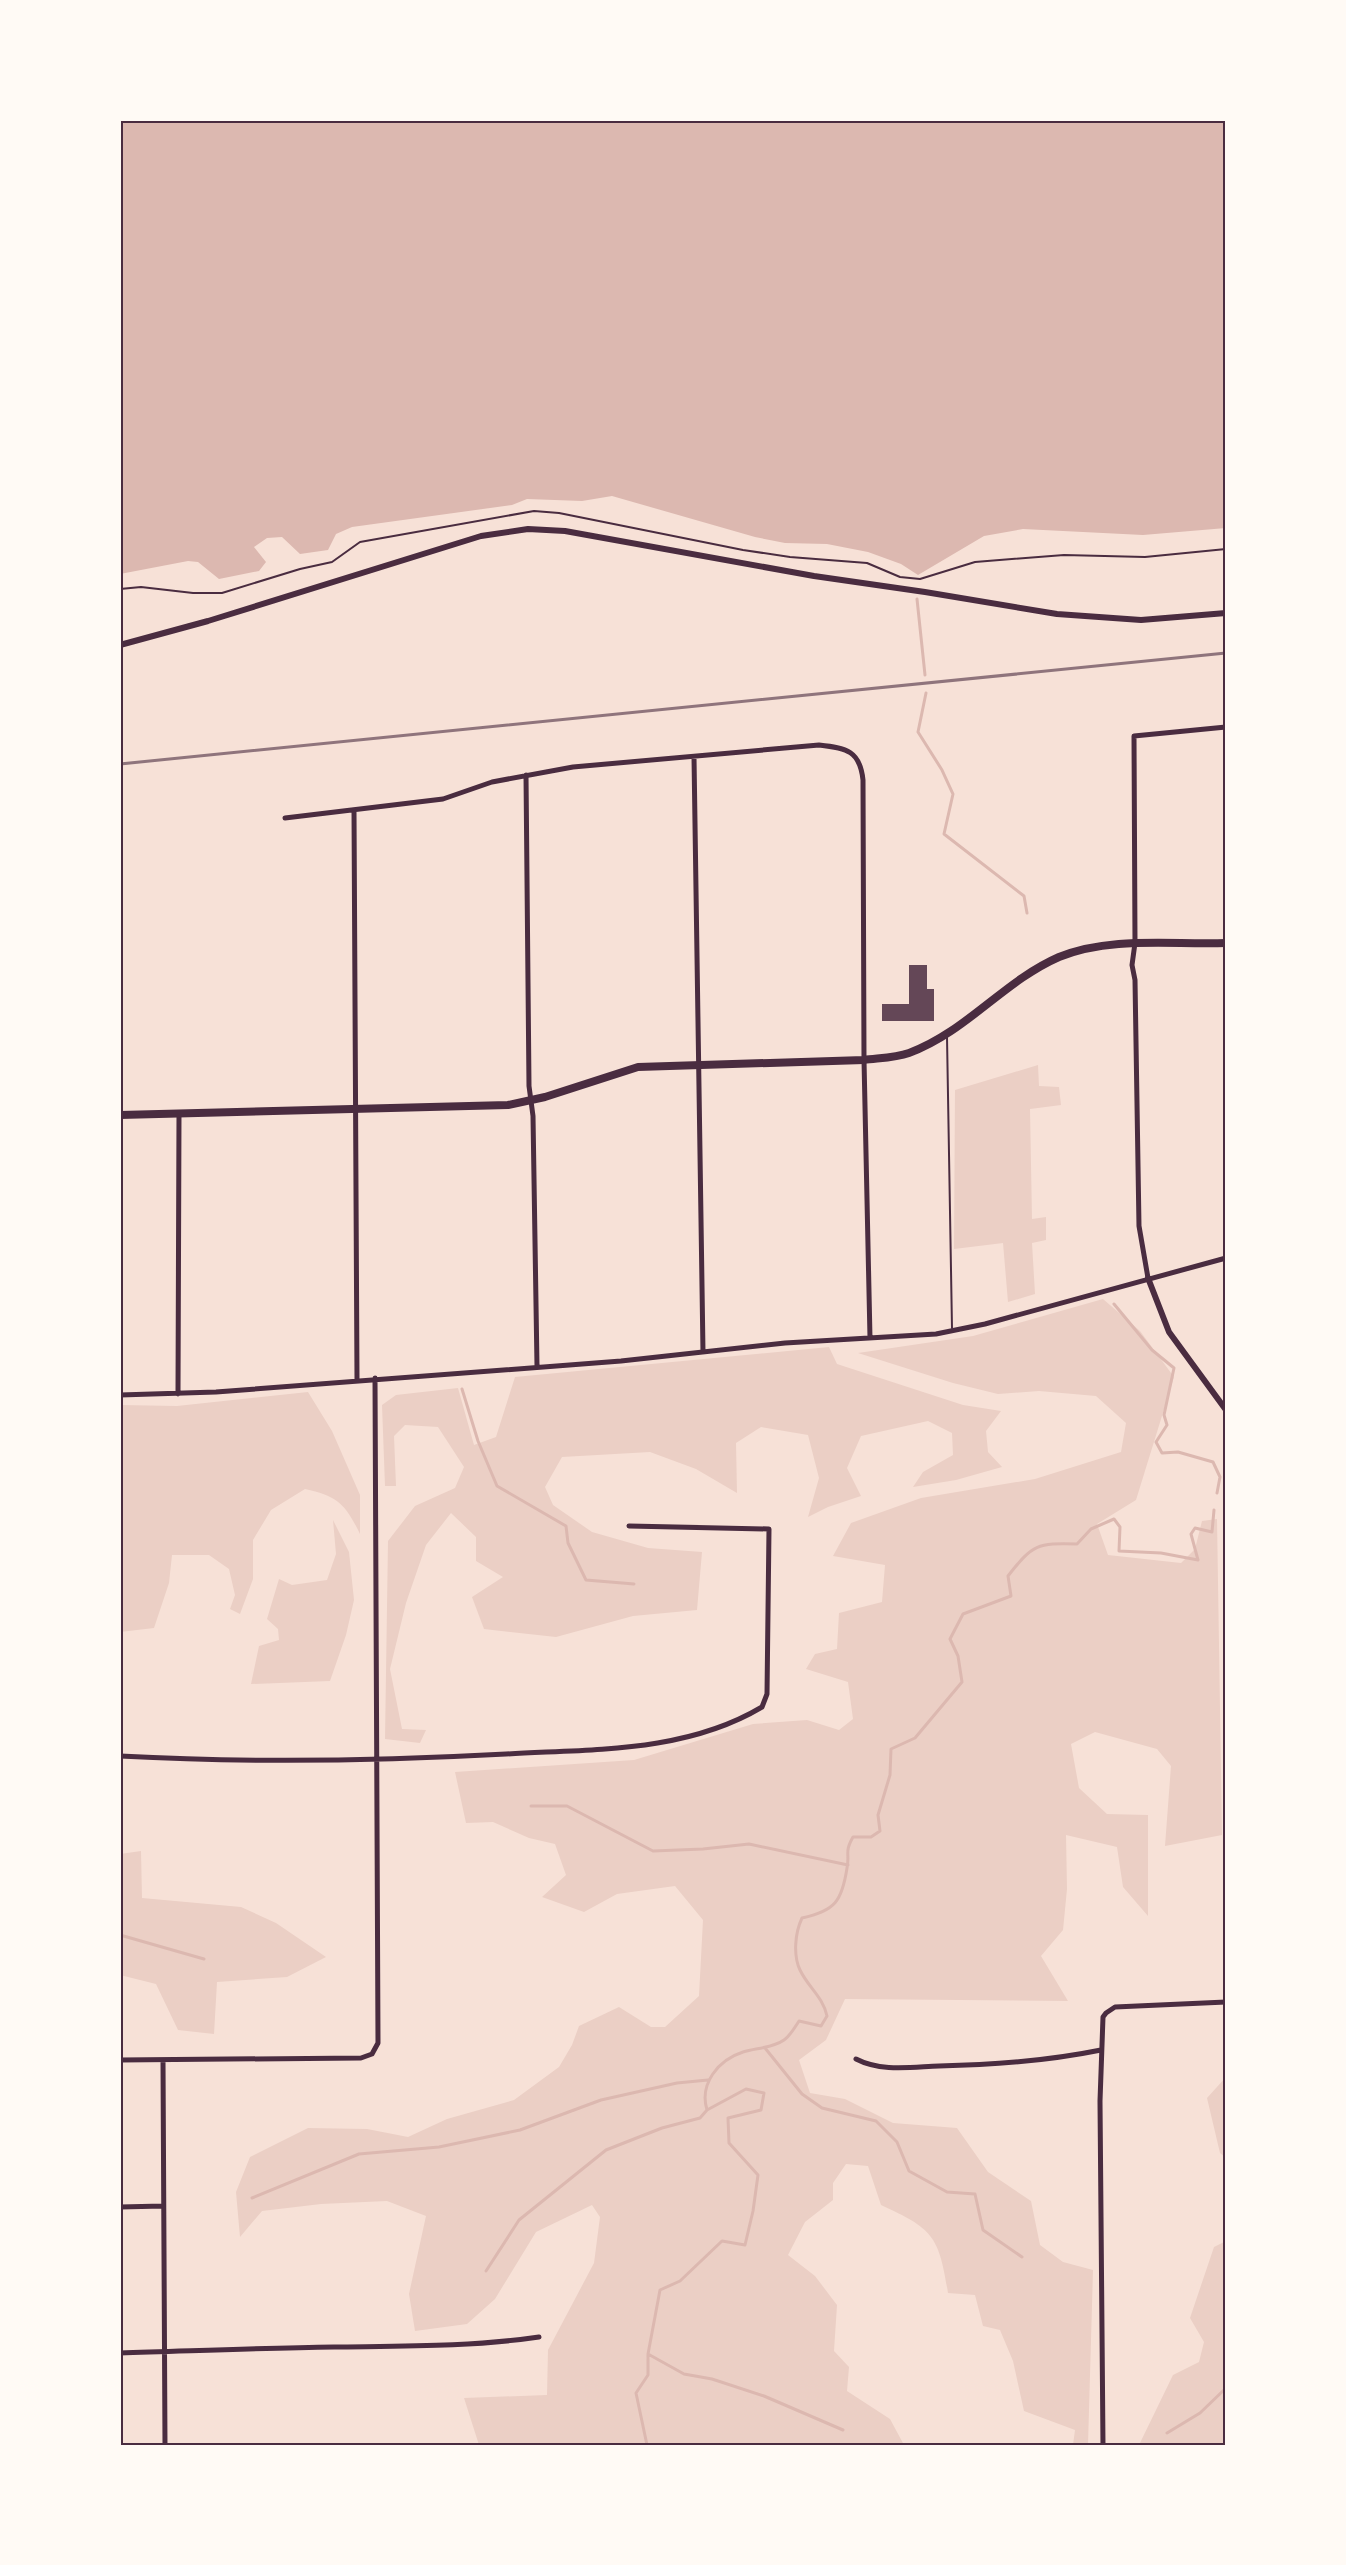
<svg xmlns="http://www.w3.org/2000/svg" width="1346" height="2565" font-family="Manrope,sans-serif">
<rect width="100%" height="100%" fill="#f7e1d7"/>
<path fill="#ebcfc5" d="M 1038,1065 L 1039,1086 L 1059,1087 L 1061,1105 L 1030,1109 L 1032,1219 L 1046,1217 L 1046,1240 L 1032,1243 L 1035,1294 L 1008,1302 L 1003,1243 L 954,1249 L 955,1090 Z
M 1226,1293 L 1226,1374 L 1223,1365 Z
M 1103,1299 L 1140,1331 L 1174,1377 L 1136,1500 L 1097,1524 L 1108,1555 L 1181,1563 L 1195,1549 L 1202,1521 L 1217,1519 L 1222,1835 L 1165,1846 L 1171,1766 L 1157,1749 L 1095,1732 L 1071,1744 L 1079,1788 L 1107,1814 L 1148,1815 L 1148,1916 L 1123,1887 L 1117,1847 L 1066,1835 L 1067,1889 L 1063,1930 L 1041,1956 L 1068,2001 L 845,1999 L 826,2040 L 799,2060 L 810,2093 L 845,2099 L 893,2123 L 957,2128 L 988,2172 L 1031,2201 L 1040,2245 L 1063,2262 L 1093,2270 L 1088,2445 L 1073,2445 L 1075,2430 L 1024,2411 L 1013,2361 L 1000,2330 L 983,2326 L 975,2295 L 948,2293 C 939,2237 934,2229 881,2205 L 868,2166 L 846,2164 L 833,2183 L 833,2200 L 805,2222 L 788,2255 L 815,2276 L 837,2305 L 834,2351 L 849,2367 L 847,2391 L 890,2419 L 904,2445 L 479,2445 L 464,2398 L 547,2395 L 548,2350 L 594,2263 L 600,2217 L 592,2205 L 536,2232 L 495,2299 L 467,2324 L 415,2331 L 409,2294 L 426,2216 L 387,2201 L 321,2204 L 262,2211 L 240,2237 L 236,2192 L 250,2157 L 308,2128 L 367,2129 L 408,2137 L 447,2119 L 514,2100 L 559,2067 L 572,2045 L 579,2026 L 619,2007 L 651,2027 L 665,2027 L 699,1996 L 703,1920 L 675,1886 L 617,1894 L 584,1912 L 542,1897 L 566,1875 L 555,1844 L 529,1838 L 493,1822 L 466,1823 L 455,1772 L 634,1760 L 753,1724 L 807,1720 L 839,1730 L 853,1719 L 848,1682 L 806,1669 L 815,1654 L 837,1649 L 839,1613 L 882,1602 L 885,1565 L 833,1556 L 851,1523 L 921,1498 L 1035,1479 L 1121,1452 L 1126,1423 L 1096,1396 L 1039,1391 L 998,1394 L 953,1383 L 858,1353 L 973,1336 Z
M 829,1347 L 837,1364 L 963,1405 L 1001,1411 L 986,1431 L 988,1452 L 1002,1467 L 956,1480 L 913,1487 L 923,1472 L 953,1455 L 952,1433 L 928,1421 L 861,1436 L 847,1468 L 861,1496 L 828,1507 L 808,1517 L 819,1478 L 808,1435 L 761,1427 L 736,1443 L 737,1493 L 696,1469 L 650,1452 L 562,1457 L 545,1487 L 553,1505 L 592,1532 L 648,1548 L 702,1552 L 697,1610 L 633,1616 L 556,1637 L 484,1629 L 472,1597 L 503,1577 L 476,1561 L 476,1537 L 451,1513 L 426,1545 L 406,1603 L 390,1669 L 402,1729 L 426,1730 L 420,1743 L 385,1739 L 388,1541 L 415,1506 L 455,1488 L 464,1467 L 438,1427 L 405,1425 L 394,1436 L 396,1486 L 385,1486 L 382,1405 L 396,1395 L 458,1388 L 474,1445 L 496,1437 L 515,1377 Z
M 308,1392 L 332,1431 L 360,1495 L 360,1534 C 346,1505 338,1496 305,1489 L 271,1510 L 253,1540 L 253,1579 L 240,1614 L 230,1609 L 235,1595 L 229,1569 L 209,1555 L 172,1555 L 169,1583 L 154,1628 L 120,1632 L 120,1405 L 177,1406 Z
M 333,1520 L 349,1552 L 354,1600 L 346,1635 L 330,1681 L 251,1684 L 259,1646 L 279,1640 L 278,1629 L 267,1619 L 279,1579 L 292,1585 L 327,1580 L 336,1554 Z
M 141,1851 L 142,1898 L 241,1907 L 276,1923 L 326,1957 L 287,1977 L 217,1982 L 214,2034 L 178,2030 L 156,1984 L 120,1975 L 120,1854 Z
M 1226,2077 L 1226,2158 L 1220,2153 L 1207,2098 Z
M 1226,2241 L 1226,2445 L 1139,2445 L 1173,2375 L 1199,2362 L 1204,2342 L 1190,2318 L 1214,2247 Z"/>
<path fill="#dcb8b0" d="M 120,120 L 1226,120 L 1226,528 L 1143,535 L 1023,529 L 984,536 L 918,575 L 901,564 L 868,552 L 827,544 L 785,543 L 755,537 L 612,496 L 582,501 L 527,499 L 512,505 L 352,527 L 336,534 L 328,550 L 300,554 L 282,537 L 267,538 L 254,547 L 266,562 L 259,571 L 219,579 L 198,562 L 188,561 L 120,574 Z"/>
<g fill="none" stroke-linecap="round" stroke-linejoin="round">
<path stroke="#dcb8b0" stroke-width="3" d="M 917,599 L 925,675
M 926,693 L 918,732 L 942,770 L 953,794 L 944,834 L 1024,896 L 1027,913
M 1114,1304 L 1152,1350 L 1174,1368 L 1164,1415 L 1167,1425 L 1156,1442 L 1162,1453 L 1178,1452 L 1213,1462 L 1220,1477 L 1217,1493
M 462,1389 L 478,1441 L 497,1486 L 566,1526 L 568,1543 L 586,1580 L 634,1584
M 531,1806 L 567,1806 L 653,1851 L 703,1849 L 749,1844 L 848,1865
M 120,1935 L 204,1959
M 765,2048 L 802,2094 L 822,2108 L 876,2121 L 897,2142 L 909,2171 L 947,2192 L 975,2194 L 983,2230 L 1022,2257
M 252,2198 L 359,2154 L 439,2147 L 520,2130 L 601,2100 L 677,2083 L 708,2080
M 486,2271 L 519,2220 L 606,2150 L 662,2128 L 700,2118 L 707,2110
M 648,2354 L 684,2374 L 712,2379 L 764,2396 L 843,2430
M 1167,2433 L 1200,2413 L 1226,2388
M 647,2445 L 636,2393 L 648,2375 L 648,2354 L 660,2290 L 680,2281 L 722,2241 L 745,2245 L 753,2211 L 758,2175 L 729,2143 L 728,2118 L 761,2110 L 764,2093 L 746,2089 L 707,2110 C 699,2084 718,2060 743,2052 C 756,2048 773,2048 784,2040 C 790,2036 795,2027 799,2021 L 821,2026 L 827,2016 C 823,1997 808,1987 800,1970 C 793,1955 795,1933 802,1918 C 835,1911 842,1901 847,1868 C 850,1853 844,1853 853,1837 L 871,1837 L 880,1831 L 878,1815 L 890,1775 L 891,1749 L 915,1738 L 962,1682 L 958,1656 L 950,1639 L 963,1614 L 1011,1596 L 1008,1576 C 1033,1544 1037,1543 1077,1544 L 1091,1529 L 1114,1519 L 1120,1527 L 1119,1551 L 1161,1553 L 1198,1560 L 1191,1534 L 1195,1528 L 1212,1532 L 1214,1510"/>
</g>
<path fill="#644757" d="M 909,965 L 927,965 L 927,989 L 934,989 L 934,1021 L 882,1021 L 882,1004 L 909,1004 Z"/>
<g fill="none" stroke-linecap="round" stroke-linejoin="round">
<path stroke="#4a2c40" stroke-width="2" d="M 120,589 L 141,587 L 193,593 L 222,593 L 300,569 L 332,562 L 360,542 L 534,511 L 559,513 L 743,550 L 790,557 L 867,563 L 900,577 L 920,579 L 975,562 L 1064,555 L 1145,557 L 1226,549"/>
<path stroke="#4a2c40" stroke-width="2" d="M 947,1037 L 952,1328"/>
<path stroke="#4a2c40" stroke-width="5" d="M 694,757 L 703,1352
M 526,775 L 529,1086 L 533,1116 L 537,1366
M 354,810 L 357,1380
M 285,818 L 443,799 L 492,782 L 573,767 L 819,745 C 847,748 860,751 863,780 L 864,1060 L 870,1338
M 1148,1278 L 1139,1226 L 1135,980 L 1132,965 L 1135,943 L 1134,736 L 1226,727
M 178,1394 L 179,1114
M 120,1395 L 216,1392 L 621,1361 L 785,1343 L 936,1334 L 985,1324 L 1226,1258
M 120,1756 C 249,1763 377,1761 506,1754 C 592,1749 685,1753 762,1707 L 767,1694 L 769,1529 L 629,1526
M 856,2059 C 881,2072 911,2067 939,2066 C 994,2065 1047,2061 1101,2050
M 120,2060 L 361,2058 L 372,2054 L 378,2043 L 375,1378
M 163,2060 L 165,2445
M 120,2207 L 163,2206
M 120,2353 C 191,2351 263,2348 334,2347 C 403,2346 471,2347 539,2337
M 1103,2445 L 1100,2101 L 1103,2017 L 1106,2013 L 1115,2007 L 1226,2002"/>
<path stroke="#4a2c40" stroke-width="6" d="M 120,645 L 208,621 L 481,536 L 528,529 L 565,531 L 814,576 L 925,592 L 1057,614 L 1141,620 L 1226,613
M 1148,1278 L 1169,1332 L 1226,1410"/>
<path stroke="#4a2c40" stroke-width="8" d="M 120,1115 L 508,1105 L 545,1097 L 638,1067 L 864,1060 C 879,1058 895,1058 909,1053 C 966,1032 1004,981 1059,957 C 1111,936 1171,945 1226,943"/>
<path stroke="#8f747c" stroke-width="3" d="M 120,764 L 1226,653"/>
</g>
<rect width="1346" height="2565" fill="none" stroke="#fffaf5" stroke-width="243"/>
<rect x="122" y="122" width="1102" height="2322" fill="none" stroke="#4a2c40" stroke-width="2"/>
</svg>
